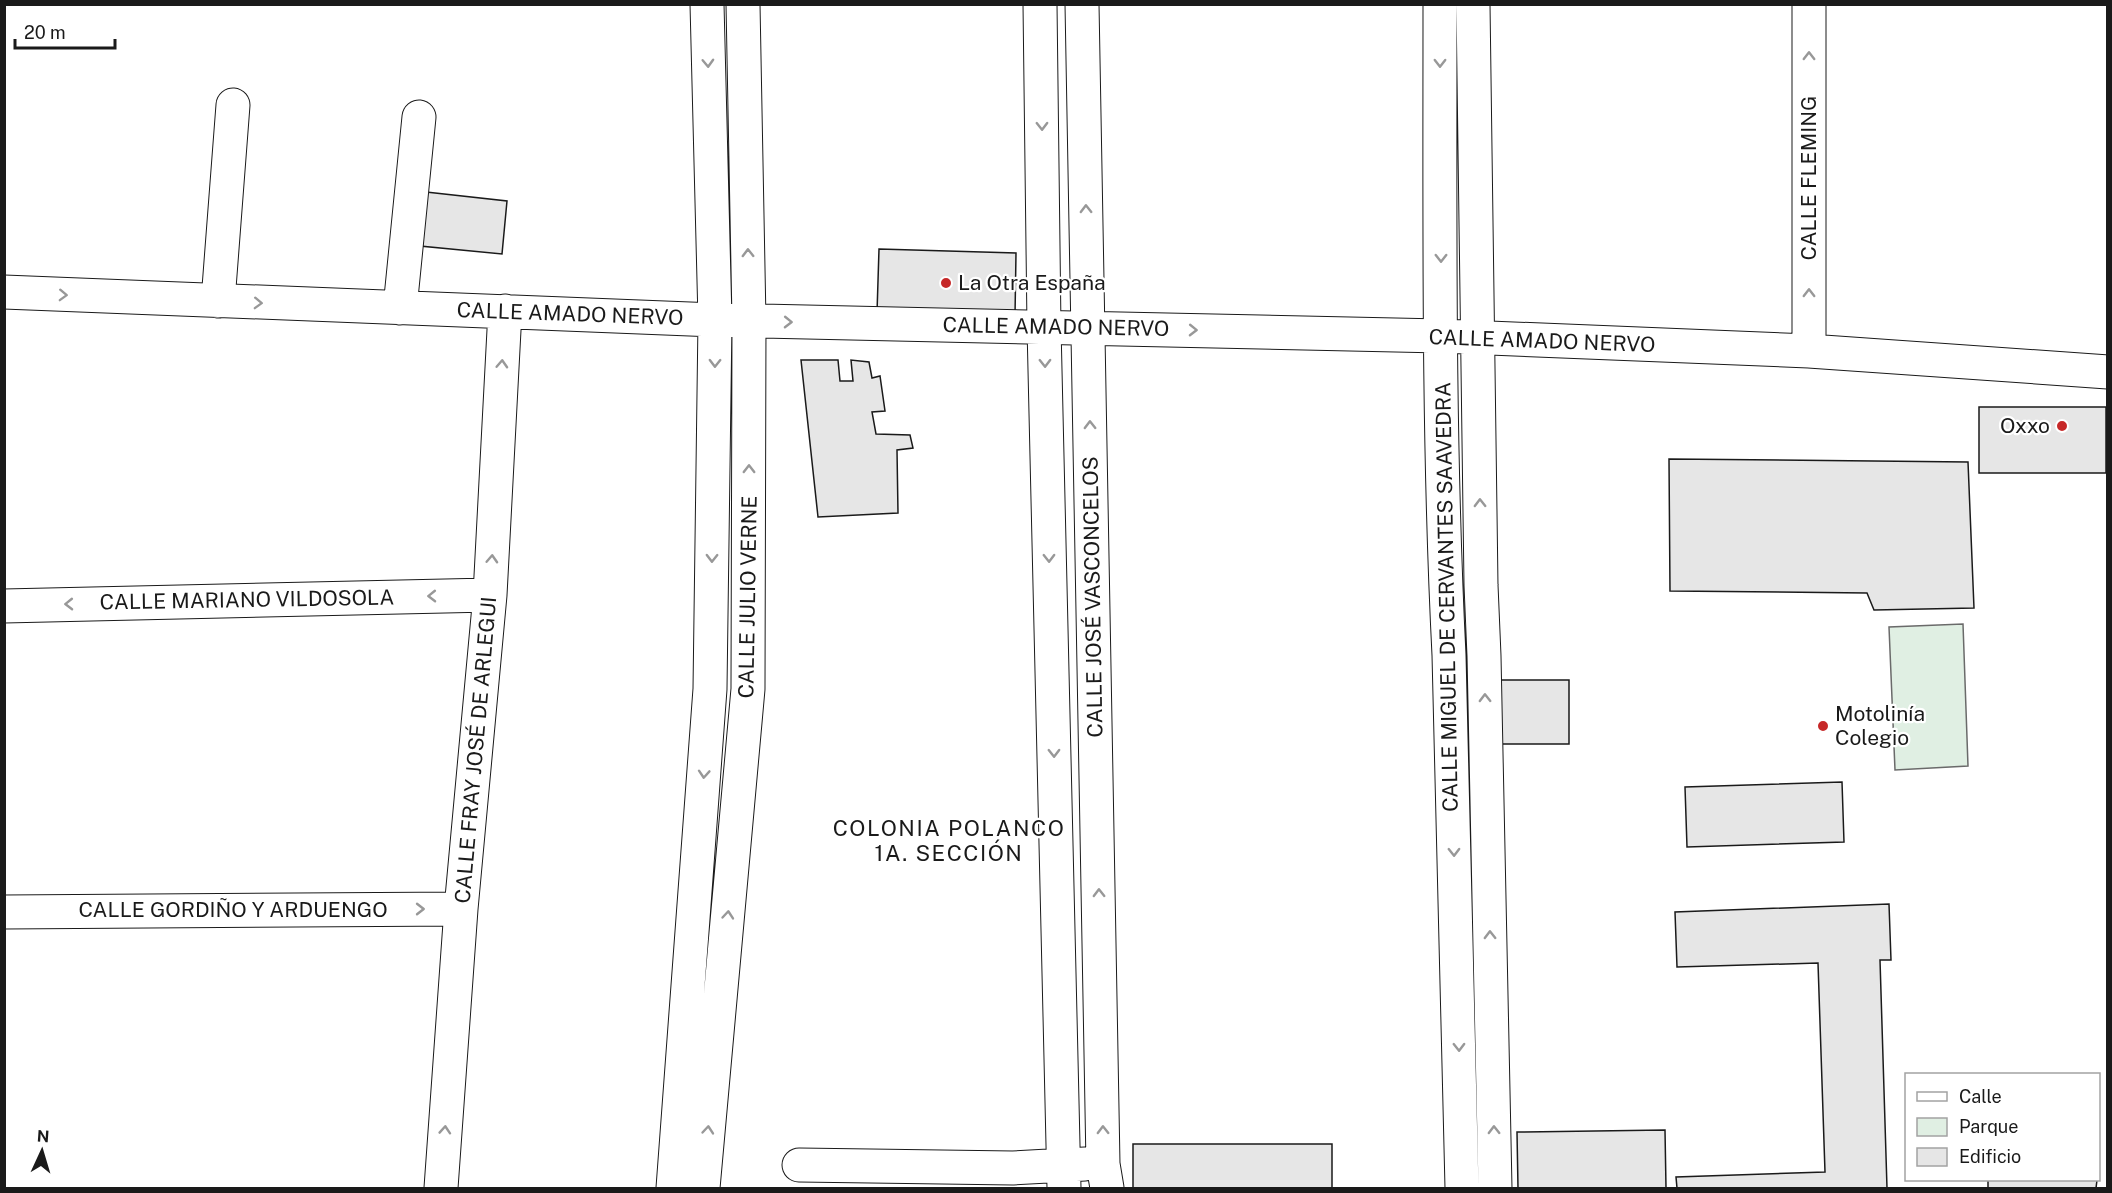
<svg xmlns="http://www.w3.org/2000/svg" width="2112" height="1193" font-family="'Public Sans',sans-serif">
<rect width="100%" height="100%" fill="#fff"/>
<path fill="#e0efe3" stroke="#6a6a6a" stroke-width="1.5" d="M 1963,624 L 1968,766 L 1895,770 L 1889,627 Z"/>
<path fill="#e6e6e6" stroke="#1a1a1a" stroke-width="1.5" d="M 426,192 L 507,201 L 502,254 L 420,246 Z
M 879,249 L 1016,253 L 1015,316 L 877,313 Z
M 801,360 L 838,360 L 840,381 L 853,381 L 851,360 L 869,362 L 872,378 L 880,376 L 885,411 L 872,412 L 876,434 L 910,435 L 913,448 L 897,450 L 898,513 L 818,517 Z
M 1979,407 L 2106,407 L 2106,473 L 1979,473 Z
M 1669,459 L 1968,462 L 1974,608 L 1874,610 L 1867,593 L 1670,591 Z
M 1496,680 L 1569,680 L 1569,744 L 1496,744 Z
M 1842,782 L 1844,842 L 1687,847 L 1685,787 Z
M 1889,904 L 1891,960 L 1880,960 L 1887,1188 L 1677,1188 L 1676,1177 L 1825,1172 L 1818,963 L 1677,967 L 1675,912 Z
M 1665,1130 L 1666,1188 L 1518,1188 L 1517,1132 Z
M 1133,1144 L 1332,1144 L 1332,1188 L 1133,1188 Z
M 1988,1180 L 2097,1180 L 2096,1188 L 1988,1188 Z"/>
<g fill="none" stroke-linecap="round" stroke-linejoin="round">
<g stroke="#1a1a1a" stroke-width="35">
<path id="minor" d="M 1040,4 L 1044,327 L 1064,1188
M 1082,4 L 1103,1164 L 1107,1188
M 1440,4 C 1440,221 1438,439 1449,655 L 1462,1188
M 1473,4 L 1481,585 L 1484,656 L 1495,1188
M 4,292 L 715,320 L 1441,336 L 1809,351 L 2108,372
M 218,301 L 233,105
M 400,308 L 419,117
M 1809,351 L 1809,4
M 4,606 L 490,595
M 4,912 L 461,909
M 799,1165 L 1013,1168 L 1085,1164
M 441,1188 L 461,909 L 490,595 L 505,311
M 673,1188 L 710,689 L 715,320 L 707,4
M 703,1188 L 748,689 L 749,321 L 743,4"/>
</g>
<use href="#minor" stroke="#fff" stroke-width="33"/>
</g>
<defs><path id="oneway-chevron" d="M-2-3.5L2.5 0L-2 3.5" fill="none" stroke-width="1.6" stroke-linecap="round" stroke-linejoin="round" transform="scale(1.5)"/></defs>
<g stroke="#989898">
<use href="#oneway-chevron" transform="translate(1809 56) rotate(-90)"/>
<use href="#oneway-chevron" transform="translate(708 63) rotate(88)"/>
<use href="#oneway-chevron" transform="translate(1440 63) rotate(90)"/>
<use href="#oneway-chevron" transform="translate(1042 126) rotate(89)"/>
<use href="#oneway-chevron" transform="translate(1086 209) rotate(-91)"/>
<use href="#oneway-chevron" transform="translate(748 253) rotate(-91)"/>
<use href="#oneway-chevron" transform="translate(1441 258) rotate(90)"/>
<use href="#oneway-chevron" transform="translate(1809 293) rotate(-90)"/>
<use href="#oneway-chevron" transform="translate(63 295) rotate(2)"/>
<use href="#oneway-chevron" transform="translate(258 303) rotate(2)"/>
<use href="#oneway-chevron" transform="translate(788 322) rotate(1)"/>
<use href="#oneway-chevron" transform="translate(1193 330) rotate(1)"/>
<use href="#oneway-chevron" transform="translate(715 363) rotate(91)"/>
<use href="#oneway-chevron" transform="translate(1045 363) rotate(89)"/>
<use href="#oneway-chevron" transform="translate(502 364) rotate(-87)"/>
<use href="#oneway-chevron" transform="translate(1090 425) rotate(-91)"/>
<use href="#oneway-chevron" transform="translate(749 469) rotate(-90)"/>
<use href="#oneway-chevron" transform="translate(1480 503) rotate(-91)"/>
<use href="#oneway-chevron" transform="translate(712 558) rotate(91)"/>
<use href="#oneway-chevron" transform="translate(1049 558) rotate(89)"/>
<use href="#oneway-chevron" transform="translate(492 559) rotate(-87)"/>
<use href="#oneway-chevron" transform="translate(432 596) rotate(179)"/>
<use href="#oneway-chevron" transform="translate(69 604) rotate(179)"/>
<use href="#oneway-chevron" transform="translate(1485 698) rotate(-91)"/>
<use href="#oneway-chevron" transform="translate(1054 753) rotate(89)"/>
<use href="#oneway-chevron" transform="translate(704 774) rotate(94)"/>
<use href="#oneway-chevron" transform="translate(1454 852) rotate(89)"/>
<use href="#oneway-chevron" transform="translate(1099 893) rotate(-91)"/>
<use href="#oneway-chevron" transform="translate(420 909)"/>
<use href="#oneway-chevron" transform="translate(728 915) rotate(-85)"/>
<use href="#oneway-chevron" transform="translate(1490 935) rotate(-91)"/>
<use href="#oneway-chevron" transform="translate(1459 1047) rotate(89)"/>
<use href="#oneway-chevron" transform="translate(445 1130) rotate(-86)"/>
<use href="#oneway-chevron" transform="translate(708 1130) rotate(-85)"/>
<use href="#oneway-chevron" transform="translate(1103 1130) rotate(-91)"/>
<use href="#oneway-chevron" transform="translate(1494 1130) rotate(-91)"/>
</g>
<g fill="#c62828" stroke="#fff" stroke-width="2">
<circle cx="946" cy="283" r="6"/>
<circle cx="2062" cy="426" r="6"/>
<circle cx="1823" cy="726" r="6"/>
</g>
<g text-anchor="middle" stroke-width="4.5" stroke-linejoin="round" paint-order="stroke">
<g font-size="21" fill="#1a1a1a" stroke="#fff">
<text transform="translate(1809 178) rotate(-90)" y="7">CALLE FLEMING</text>
<text transform="translate(570 314) rotate(2)" y="7">CALLE AMADO NERVO</text>
<text transform="translate(1056 327) rotate(1)" y="7">CALLE AMADO NERVO</text>
<text transform="translate(1542 341) rotate(2)" y="7">CALLE AMADO NERVO</text>
<text transform="translate(748 597) rotate(-89)" y="7">CALLE JULIO VERNE</text>
<text transform="translate(1093 597) rotate(-91)" y="7">CALLE JOSÉ VASCONCELOS</text>
<text transform="translate(1447 597) rotate(-91)" y="7">CALLE MIGUEL DE CERVANTES SAAVEDRA</text>
<text transform="translate(247 600) rotate(-1)" y="7">CALLE MARIANO VILDOSOLA</text>
<text transform="translate(476 750) rotate(-85)" y="7">CALLE FRAY JOSÉ DE ARLEGUI</text>
<text x="233" y="917">CALLE GORDIÑO Y ARDUENGO</text>
</g>
<g font-size="21" fill="#1a1a1a" stroke="#fff" text-anchor="start">
<text x="958" y="290">La Otra España</text>
<text x="2050" y="433" text-anchor="end">Oxxo</text>
<text x="1835" y="721">Motolinía<tspan x="1835" dy="24">Colegio</tspan></text>
</g>
<g font-size="22" letter-spacing="1.5" fill="#1a1a1a" stroke="#fff">
<text x="949" y="836">COLONIA POLANCO<tspan x="949" dy="25">1A. SECCIÓN</tspan></text>
</g>
</g>
<rect width="2112" height="1193" fill="none" stroke="#1a1a1a" stroke-width="12"/>
<rect x="1905" y="1073" width="195" height="108" fill="#ffffff" stroke="#a3a3a3" stroke-width="1.5"/>
<rect x="1917" y="1092" width="30" height="9" fill="#ffffff" stroke="#a3a3a3" stroke-width="1.5"/>
<text x="1959" y="1103" font-size="18" fill="#1a1a1a">Calle</text>
<rect x="1917" y="1118" width="30" height="18" fill="#e0efe3" stroke="#a3a3a3" stroke-width="1.5"/>
<text x="1959" y="1133" font-size="18" fill="#1a1a1a">Parque</text>
<rect x="1917" y="1148" width="30" height="18" fill="#e6e6e6" stroke="#a3a3a3" stroke-width="1.5"/>
<text x="1959" y="1163" font-size="18" fill="#1a1a1a">Edificio</text>
<g transform="translate(42 1151) rotate(4)" stroke="#ffffff" stroke-width="4.5" paint-order="stroke">
<path d="M0-4.5L10 22L0 15L-10 22Z" fill="#1a1a1a"/>
<text y="-9" font-size="16" font-weight="bold" text-anchor="middle" fill="#1a1a1a">N</text>
</g>
<path d="M15 39v9h100v-9" fill="none" stroke="#1a1a1a" stroke-width="3"/>
<text x="24" y="39" font-size="18" fill="#1a1a1a" stroke="#ffffff" stroke-width="4.5" paint-order="stroke">20 m</text>
</svg>
